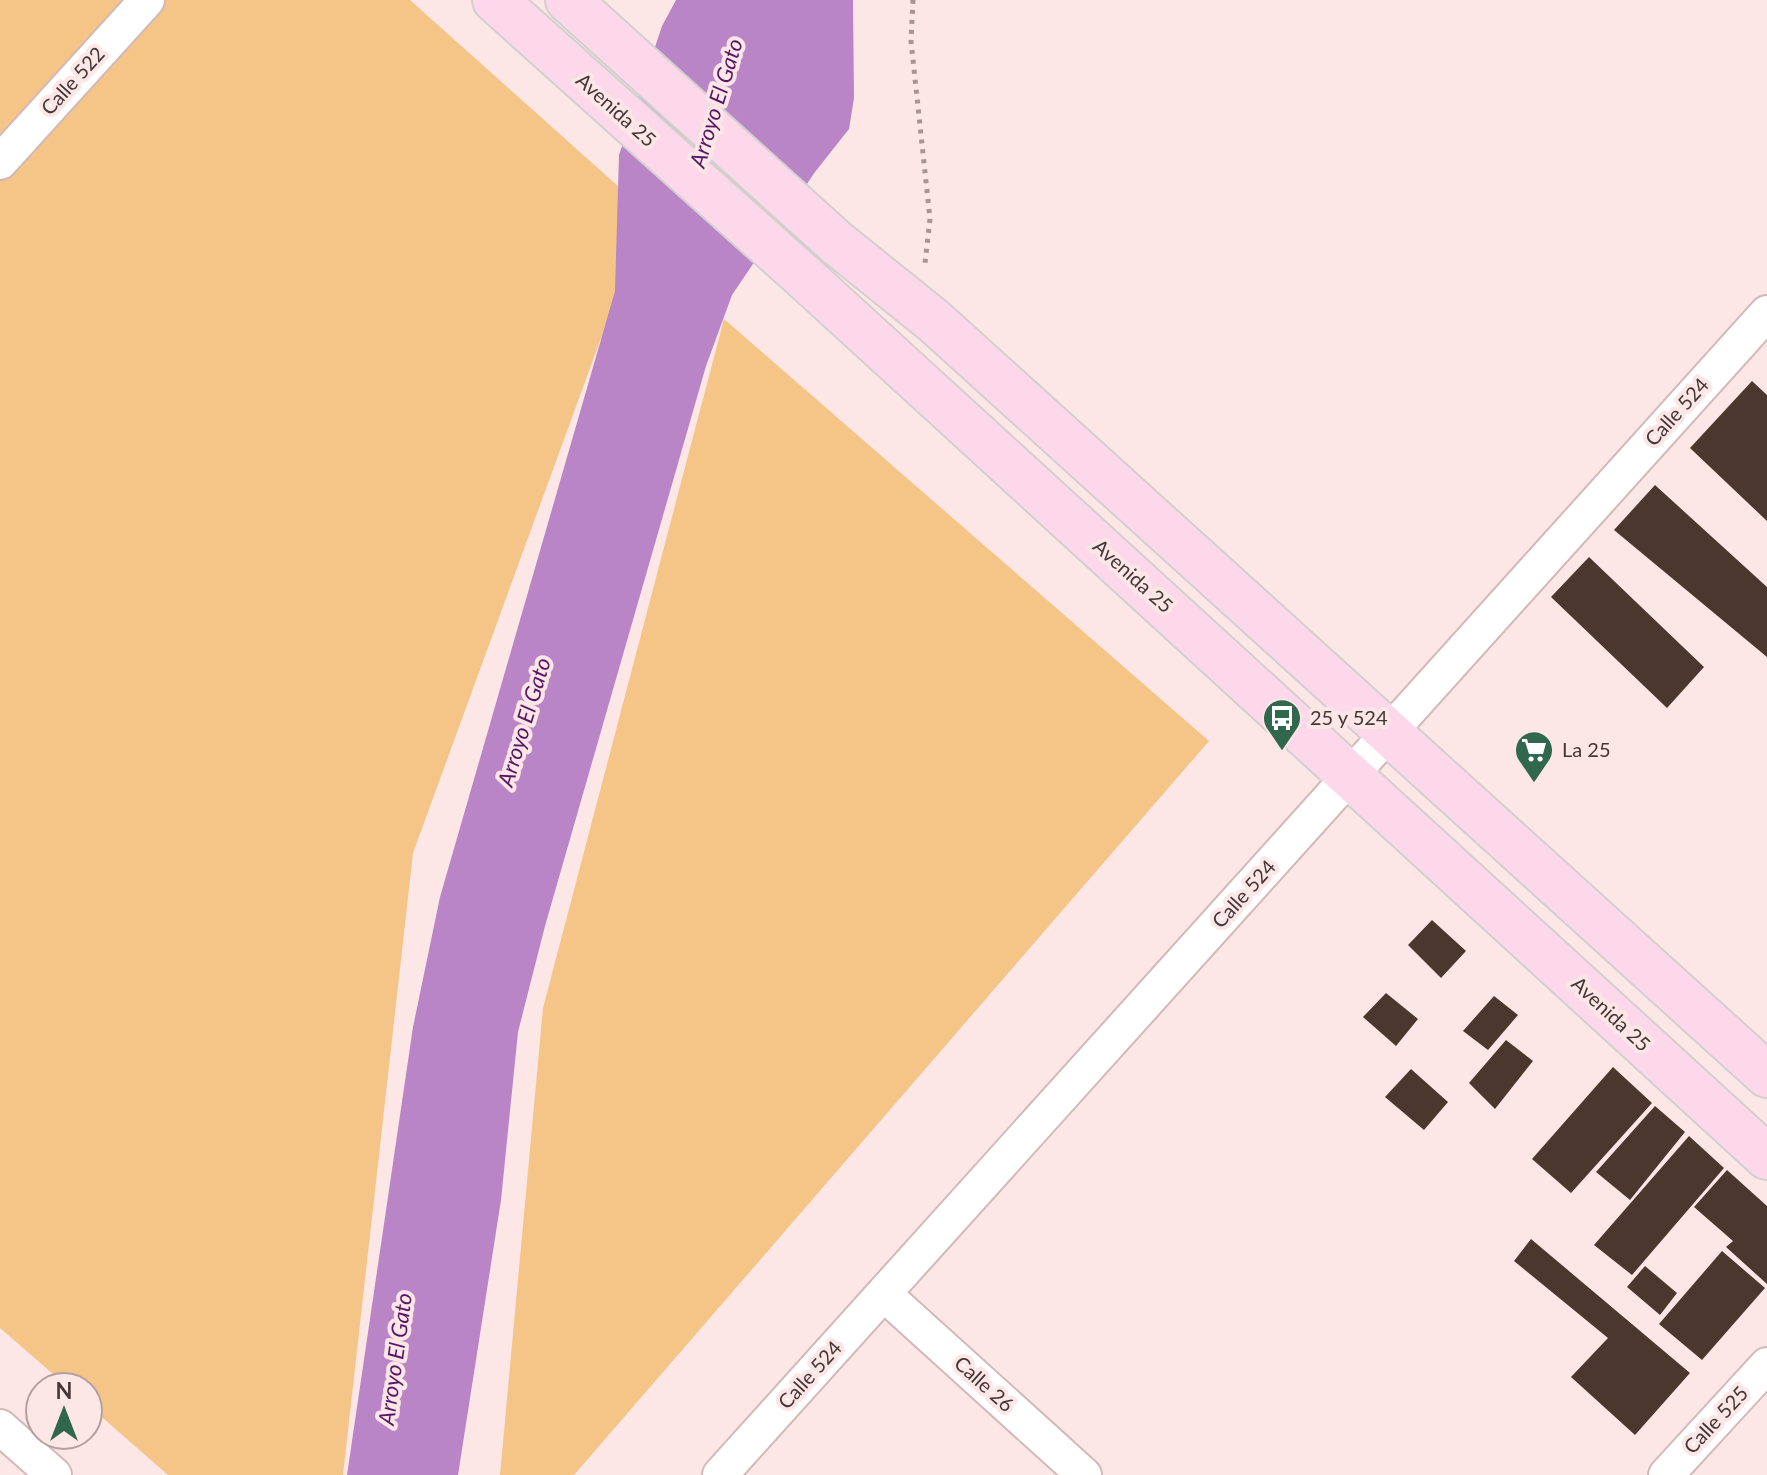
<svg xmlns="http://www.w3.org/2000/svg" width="1767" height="1475" font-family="Lato,sans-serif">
<rect width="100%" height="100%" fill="#fde6e6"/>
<path fill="#f4c586" d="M 0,0 L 410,0 L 647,212 L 413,853 L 343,1475 L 168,1475 L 88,1405 L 88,1387 L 68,1387 L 0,1328 Z
M 724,319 L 1209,741 L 574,1475 L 500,1475 L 543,1008 Z"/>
<path fill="#b985c7" d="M 676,0 L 853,0 L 854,98 L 849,129 L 815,172 L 732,295 L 706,366 L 545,926 L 518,1032 L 501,1200 L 458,1475 L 347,1475 L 413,1027 L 440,897 L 615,291 L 619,155 L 662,26 Z"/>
<path fill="#4b372e" d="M 1752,381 L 1767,395 L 1767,521 L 1690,448 Z
M 1655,485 L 1767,587 L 1767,657 L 1614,530 Z
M 1589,557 L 1704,667 L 1667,708 L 1551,597 Z
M 1432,920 L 1466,951 L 1441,978 L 1408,945 Z
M 1386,993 L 1418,1019 L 1396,1046 L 1363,1017 Z
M 1494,996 L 1518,1015 L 1488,1050 L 1463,1031 Z
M 1506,1040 L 1533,1061 L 1495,1109 L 1469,1083 Z
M 1613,1067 L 1652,1103 L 1571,1193 L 1532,1159 Z
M 1411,1069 L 1448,1102 L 1424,1130 L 1385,1097 Z
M 1655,1106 L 1685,1132 L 1630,1200 L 1596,1172 Z
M 1689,1136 L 1724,1168 L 1632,1275 L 1594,1245 Z
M 1727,1170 L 1767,1206 L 1767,1284 L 1726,1247 L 1733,1241 L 1694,1207 Z
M 1531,1239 L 1690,1373 L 1635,1435 L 1571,1377 L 1608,1338 L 1514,1261 Z
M 1722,1251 L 1765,1288 L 1702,1360 L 1659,1324 Z
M 1645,1266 L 1677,1293 L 1660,1315 L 1627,1287 Z"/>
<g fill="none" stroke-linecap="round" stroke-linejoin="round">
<g stroke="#d3b8b8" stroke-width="38">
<path id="minor" d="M 0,162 L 147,0
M 884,1294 L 1084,1475
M 0,1427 L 54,1475
M 720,1475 L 1767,313
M 1666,1475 L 1767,1365"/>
</g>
<g stroke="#d2cfcf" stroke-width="48">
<path id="major" d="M 495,0 L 804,277 L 1767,1157
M 568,0 L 837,243 L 934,321 L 1767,1075"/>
</g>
<path stroke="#a79596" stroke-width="5" stroke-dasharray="4 6" stroke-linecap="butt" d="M 913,0 L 911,41 L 930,219 L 925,263"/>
<use href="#minor" stroke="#fff" stroke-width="34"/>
<use href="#major" stroke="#fdd8ea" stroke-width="44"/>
</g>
<defs>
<g id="bus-pin" transform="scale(2)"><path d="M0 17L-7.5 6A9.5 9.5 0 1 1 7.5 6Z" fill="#31674c" stroke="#fde6e6"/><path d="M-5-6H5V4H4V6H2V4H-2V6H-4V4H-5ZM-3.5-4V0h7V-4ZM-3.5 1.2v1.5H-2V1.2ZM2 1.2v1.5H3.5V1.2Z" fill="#fff"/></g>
<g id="supermarket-pin" transform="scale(2)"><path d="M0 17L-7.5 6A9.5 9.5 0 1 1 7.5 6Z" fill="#31674c" stroke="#fde6e6"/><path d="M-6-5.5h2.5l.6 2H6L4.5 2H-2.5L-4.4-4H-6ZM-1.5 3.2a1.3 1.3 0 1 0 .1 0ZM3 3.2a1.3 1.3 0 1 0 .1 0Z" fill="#fff"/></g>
</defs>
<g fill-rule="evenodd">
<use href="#bus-pin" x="1282" y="718"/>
<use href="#supermarket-pin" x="1534" y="750"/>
</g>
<g text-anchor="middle" stroke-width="8" stroke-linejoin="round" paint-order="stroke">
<g font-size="20" fill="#423637" stroke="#fde6e6">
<text transform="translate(73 81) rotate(-48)" y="7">Calle 522</text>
<text transform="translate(616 110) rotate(42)" y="7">Avenida 25</text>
<text transform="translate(1677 412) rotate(-48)" y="7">Calle 524</text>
<text transform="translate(1133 576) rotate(42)" y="7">Avenida 25</text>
<text transform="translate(1244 894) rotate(-48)" y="7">Calle 524</text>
<text transform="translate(1611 1014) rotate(43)" y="7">Avenida 25</text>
<text transform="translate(810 1375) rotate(-48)" y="7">Calle 524</text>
<text transform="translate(984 1384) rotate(42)" y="7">Calle 26</text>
<text transform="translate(1716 1420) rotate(-47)" y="7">Calle 525</text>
</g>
<g font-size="20" fill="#423637" stroke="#fde6e6" text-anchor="start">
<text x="1310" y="725">25 y 524</text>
<text x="1562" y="757">La 25</text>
</g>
<g font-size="22" font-style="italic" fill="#571566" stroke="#fde6e6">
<text transform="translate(716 103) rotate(-73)" y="8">Arroyo El Gato</text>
<text transform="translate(524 722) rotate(-73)" y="8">Arroyo El Gato</text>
<text transform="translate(395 1359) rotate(-82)" y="8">Arroyo El Gato</text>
</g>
</g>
<g transform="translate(64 1411)"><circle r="38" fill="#fde6e6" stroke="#b2a0a0" stroke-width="2"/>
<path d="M0-6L14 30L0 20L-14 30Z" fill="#31674c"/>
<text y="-12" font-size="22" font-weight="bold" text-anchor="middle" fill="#423637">N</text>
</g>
</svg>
